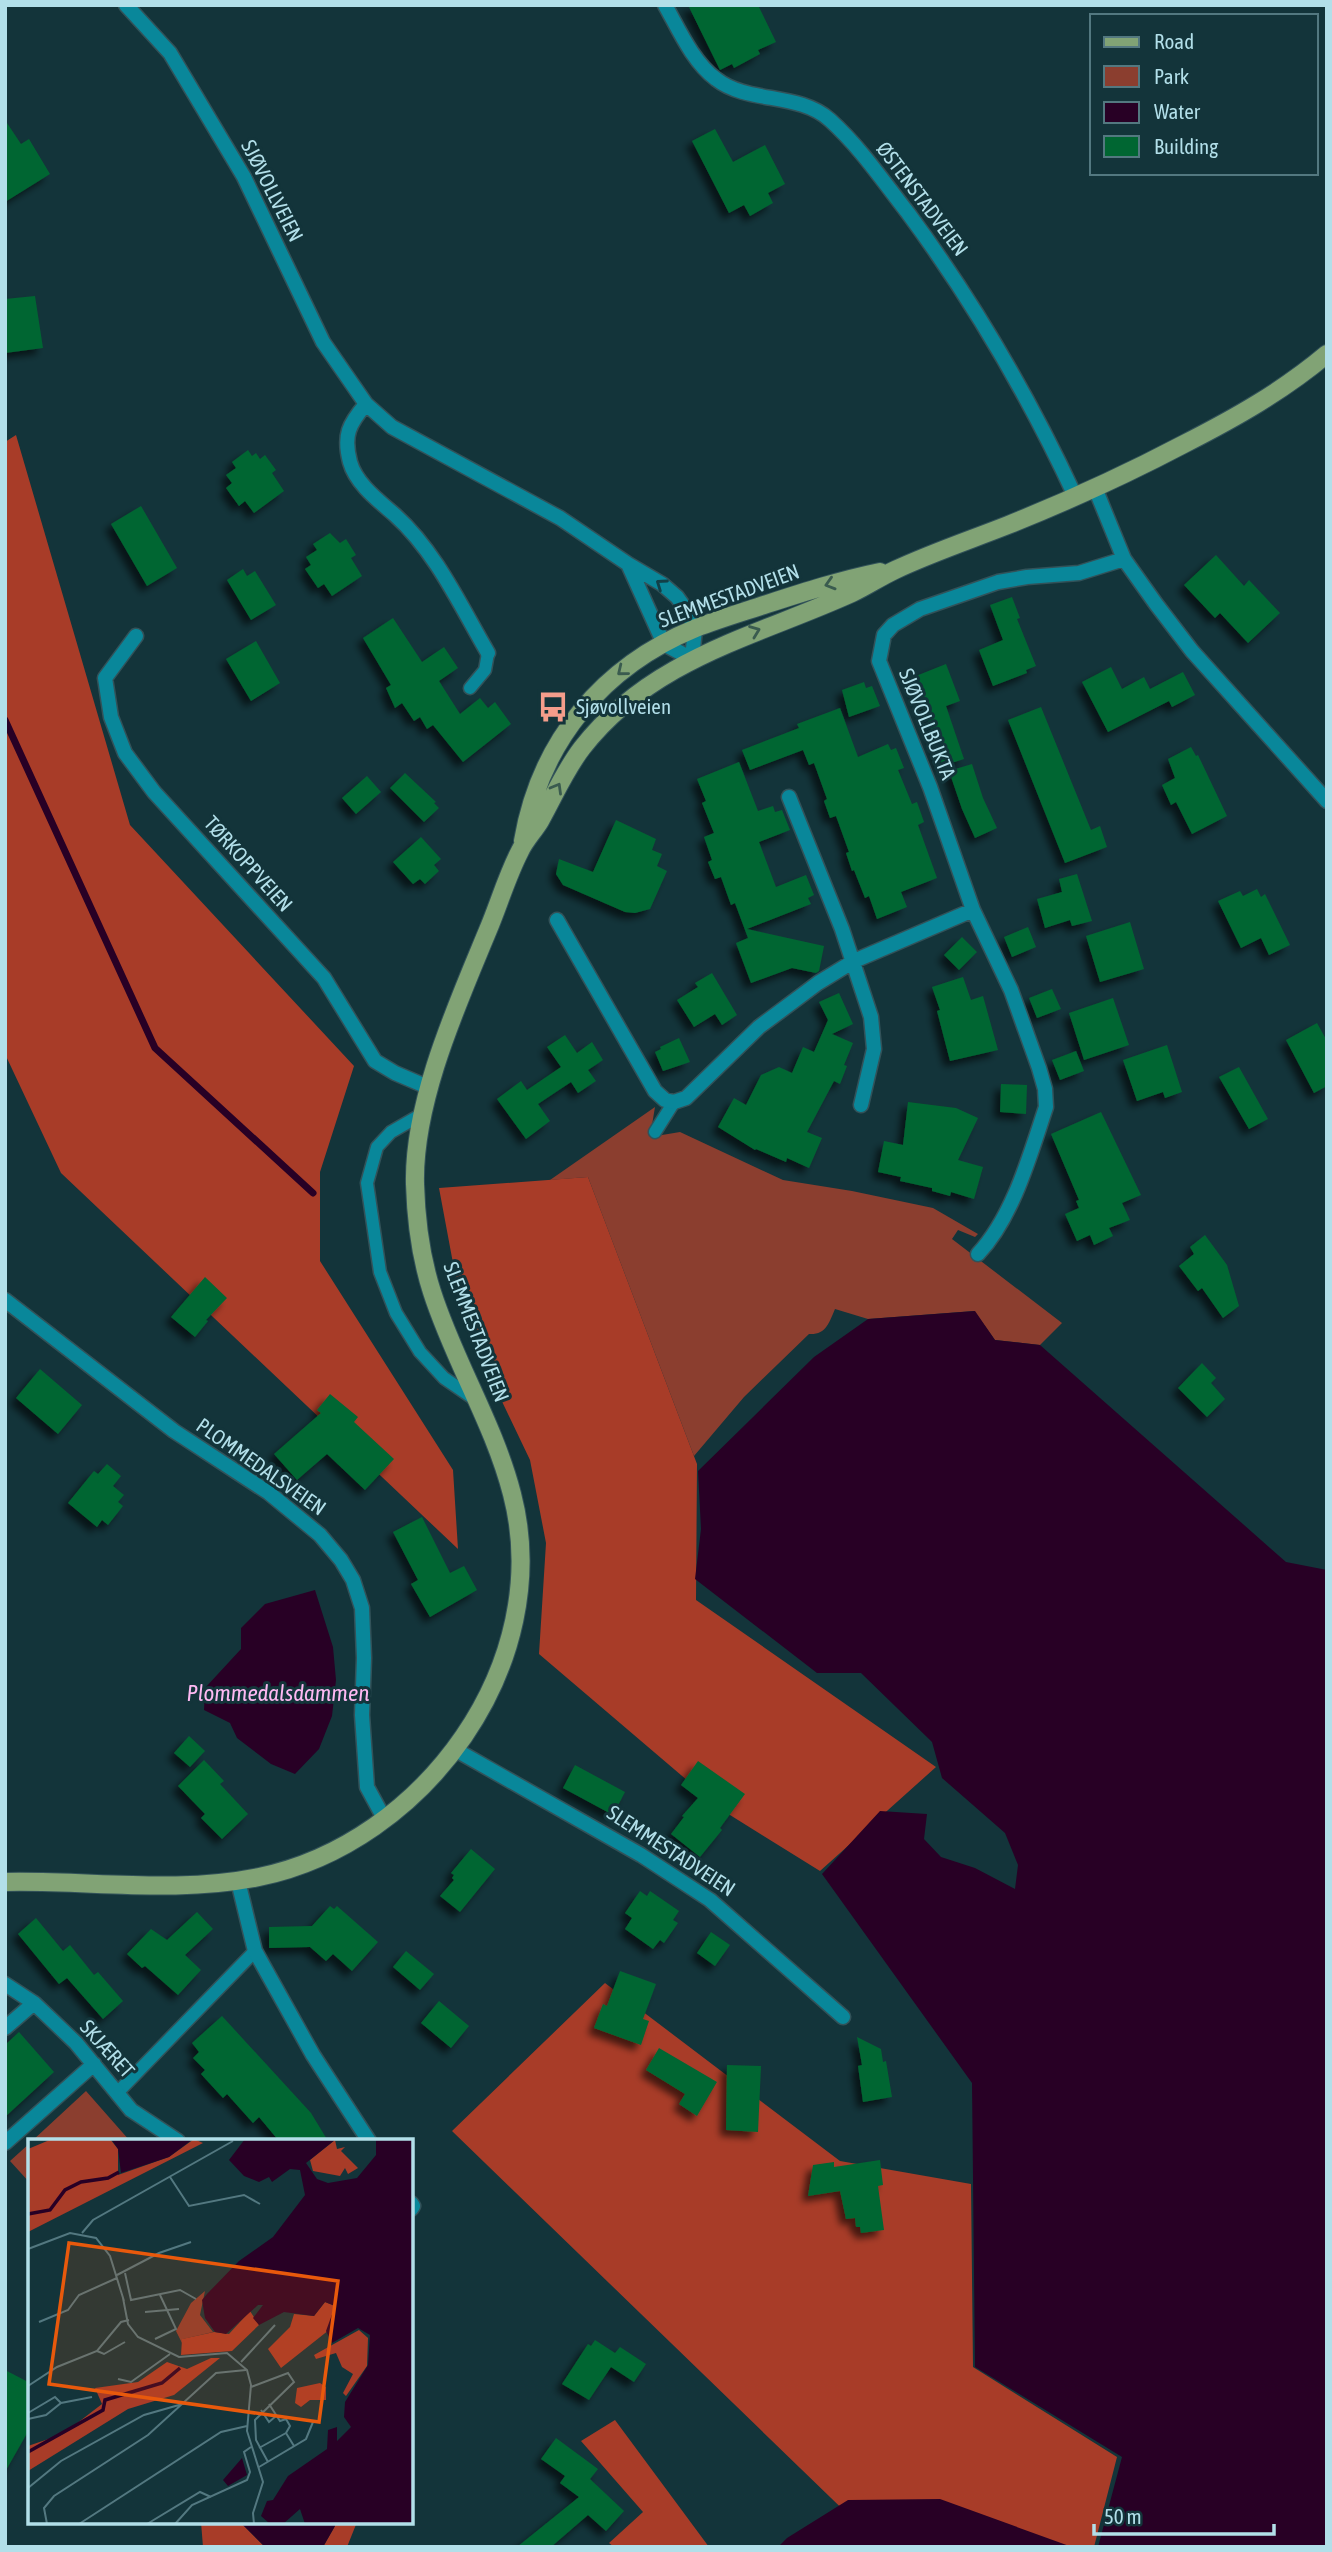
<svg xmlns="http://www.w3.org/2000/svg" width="1332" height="2552" font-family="'Asap Condensed',sans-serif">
<defs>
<filter id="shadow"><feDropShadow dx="-6" dy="6" stdDeviation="3.5" flood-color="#0009"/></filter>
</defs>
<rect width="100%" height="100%" fill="#13343a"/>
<path fill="#8b3e2f" d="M 655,1107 L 650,1137 L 680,1132 L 783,1180 L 852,1191 L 933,1208 L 978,1234 L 975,1237 L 958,1230 L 952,1239 L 1062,1323 L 1040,1345 L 995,1340 L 974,1311 L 868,1319 L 835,1309 C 829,1323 826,1335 809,1334 L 744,1397 L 694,1456 L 588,1177 L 550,1180 Z
M 86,2091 L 130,2141 L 32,2141 Z
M 30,2143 L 30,2183 L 10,2161 Z"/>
<path fill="#a83c28" d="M 16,435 L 130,825 L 354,1066 L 320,1172 L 320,1261 L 453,1470 L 458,1549 L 61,1173 L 5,1054 L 5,442 Z
M 588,1177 L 697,1464 L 696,1600 L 936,1767 L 820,1871 L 722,1810 L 539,1654 L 546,1543 L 530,1460 L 464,1322 L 439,1188 Z
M 605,1983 L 840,2161 L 971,2184 L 973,2367 L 1117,2457 L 1094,2547 L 1065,2547 L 861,2527 L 452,2131 Z
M 615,2420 L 709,2547 L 614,2547 L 609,2543 L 643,2512 L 581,2441 Z
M 201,2522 L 240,2522 L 265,2547 L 203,2547 Z
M 335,2522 L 357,2522 L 347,2547 L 323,2547 L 335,2526 Z"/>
<path fill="#280025" d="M 975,1311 L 995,1340 L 1040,1345 L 1286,1562 L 1327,1570 L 1327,2547 L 1098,2547 L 1122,2457 L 975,2367 L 972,2083 L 822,1874 L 880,1811 L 927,1814 L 924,1839 L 941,1857 L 975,1868 L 1015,1889 L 1018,1865 L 1005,1833 L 942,1778 L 932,1742 L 861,1673 L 817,1673 L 695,1579 L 701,1529 L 698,1471 L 814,1357 L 868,1319 Z
M 315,1590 L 333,1647 L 336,1680 L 332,1716 L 319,1749 L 295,1774 L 271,1764 L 237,1738 L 230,1723 L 204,1710 L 205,1688 L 241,1649 L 241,1628 L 265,1604 Z
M 940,2499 L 1072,2547 L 778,2547 L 787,2538 L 848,2500 Z
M 240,2522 L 335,2522 L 335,2526 L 323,2547 L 265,2547 Z"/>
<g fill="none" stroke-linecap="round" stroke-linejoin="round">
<path stroke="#280025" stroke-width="7" d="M 5,720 L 155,1048 L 313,1193"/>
</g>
<path fill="#006632" filter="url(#shadow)" d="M 688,5 L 758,5 L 776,42 L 758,50 L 760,54 L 734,68 L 732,64 L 720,70 Z
M 5,120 L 21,144 L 29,139 L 50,174 L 5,202 Z
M 715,129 L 733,162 L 765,145 L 785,184 L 768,193 L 773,203 L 750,216 L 744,205 L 729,213 L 692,141 Z
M 35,296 L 43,348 L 5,353 L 5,299 Z
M 248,450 L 252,456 L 256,453 L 260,459 L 265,455 L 276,470 L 272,473 L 284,491 L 254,513 L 245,501 L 239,506 L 226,488 L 232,483 L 226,475 L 236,468 L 232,462 Z
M 141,506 L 177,568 L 147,586 L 111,524 Z
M 330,533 L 340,543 L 346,539 L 356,555 L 351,558 L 362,576 L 332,596 L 324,584 L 318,588 L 305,569 L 311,565 L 306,557 L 317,550 L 313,544 Z
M 1216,555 L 1244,586 L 1249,580 L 1280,613 L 1248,643 L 1220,613 L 1215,618 L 1184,585 Z
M 243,569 L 247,576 L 255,571 L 276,605 L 251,620 L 227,580 Z
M 1012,597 L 1020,618 L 1017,619 L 1036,666 L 1026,670 L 1027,673 L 993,686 L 979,650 L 1003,640 L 990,605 Z
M 393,618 L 422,662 L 444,647 L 458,668 L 439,681 L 460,714 L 480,698 L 488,708 L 495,702 L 511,724 L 463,762 L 433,725 L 427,729 L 420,717 L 414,721 L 402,703 L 395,708 L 386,688 L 391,685 L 363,638 Z
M 256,641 L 280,683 L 251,701 L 226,659 Z
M 946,664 L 960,701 L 946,706 L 964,759 L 942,766 L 935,745 L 937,745 L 911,678 Z
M 1111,667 L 1122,689 L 1144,677 L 1150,689 L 1183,672 L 1195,695 L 1172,707 L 1169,701 L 1108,732 L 1082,682 Z
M 864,682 L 866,688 L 872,686 L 880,706 L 849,717 L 842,690 Z
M 1041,707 L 1091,830 L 1100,826 L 1107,847 L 1065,863 L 1008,720 Z
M 840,708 L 858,757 L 888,744 L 891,750 L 896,748 L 904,768 L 898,770 L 912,804 L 917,802 L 924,822 L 918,825 L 937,878 L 901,892 L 907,907 L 877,919 L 869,896 L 865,898 L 854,870 L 852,871 L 846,853 L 849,852 L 836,816 L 830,818 L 824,801 L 827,799 L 814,763 L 809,765 L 803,750 L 750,770 L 742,750 L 799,728 L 797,724 Z
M 1191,747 L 1196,756 L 1198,755 L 1227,816 L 1192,834 L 1176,802 L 1171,805 L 1162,785 L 1175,778 L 1168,759 Z
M 739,762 L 758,811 L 773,806 L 775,812 L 782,810 L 790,830 L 759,842 L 776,887 L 806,875 L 814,895 L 808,898 L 811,904 L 747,929 L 824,946 L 819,971 L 816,973 L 792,968 L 751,983 L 736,943 L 748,938 L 735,903 L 731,905 L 721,877 L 715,879 L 708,862 L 712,860 L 704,837 L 714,833 L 702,803 L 706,801 L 697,779 Z
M 972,764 L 983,798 L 997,828 L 975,838 L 962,809 L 949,771 Z
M 405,773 L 436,802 L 434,803 L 439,808 L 424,822 L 390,788 Z
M 367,776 L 381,792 L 356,814 L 342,798 Z
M 616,820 L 656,839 L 652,850 L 662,854 L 657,866 L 667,871 L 650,909 L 635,913 L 625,912 L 563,885 L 556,874 L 559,859 L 593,872 Z
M 421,837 L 441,859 L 434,865 L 439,871 L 425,884 L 420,879 L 413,884 L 393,862 Z
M 1077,874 L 1092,921 L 1072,926 L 1070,920 L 1045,928 L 1037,899 L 1062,892 L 1059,879 Z
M 1257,889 L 1261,897 L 1265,894 L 1290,945 L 1269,955 L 1261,938 L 1241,948 L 1218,901 L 1240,891 L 1243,896 Z
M 1130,922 L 1144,969 L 1100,982 L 1086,936 Z
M 1028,927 L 1036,947 L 1012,957 L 1004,937 Z
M 962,937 L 977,952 L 959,970 L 944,955 Z
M 712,973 L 737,1015 L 722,1025 L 715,1014 L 694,1027 L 677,1000 L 698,987 L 695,983 Z
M 963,977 L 971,1000 L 983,996 L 998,1050 L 950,1061 L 937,1011 L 940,1010 L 932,987 Z
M 1052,989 L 1061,1009 L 1037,1018 L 1029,998 Z
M 839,993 L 853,1024 L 832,1034 L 853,1043 L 844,1065 L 847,1066 L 840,1084 L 834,1081 L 807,1132 L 822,1138 L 809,1168 L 787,1158 L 786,1162 L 756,1149 L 755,1150 L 718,1127 L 734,1098 L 746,1105 L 761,1075 L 779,1067 L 792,1073 L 803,1047 L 814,1052 L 828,1020 L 819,1002 Z
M 1113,998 L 1129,1045 L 1084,1060 L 1069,1013 Z
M 1317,1023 L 1327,1041 L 1327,1086 L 1314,1093 L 1286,1040 Z
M 565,1035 L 577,1053 L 592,1042 L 603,1060 L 588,1070 L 596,1081 L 578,1093 L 571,1082 L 538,1104 L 550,1121 L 526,1139 L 497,1099 L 521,1081 L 527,1090 L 561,1067 L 547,1047 Z
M 679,1038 L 690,1062 L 663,1071 L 655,1052 L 661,1049 L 660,1047 Z
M 1167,1045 L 1182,1092 L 1165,1098 L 1163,1092 L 1137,1101 L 1123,1060 Z
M 1076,1051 L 1084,1071 L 1060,1080 L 1052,1060 Z
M 1239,1067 L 1268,1119 L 1249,1129 L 1219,1077 Z
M 1001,1084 L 1027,1085 L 1026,1114 L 1000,1112 Z
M 908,1102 L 956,1108 L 978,1118 L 958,1160 L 983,1167 L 974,1199 L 951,1192 L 950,1196 L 932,1191 L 932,1188 L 900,1181 L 901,1177 L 878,1172 L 884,1141 L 903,1145 Z
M 1101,1112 L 1141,1195 L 1122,1203 L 1130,1220 L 1109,1228 L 1113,1236 L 1094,1245 L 1090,1235 L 1077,1241 L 1065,1214 L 1079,1208 L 1076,1201 L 1079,1200 L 1051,1134 Z
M 1205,1235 L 1227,1265 L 1239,1306 L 1223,1318 L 1202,1288 L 1198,1291 L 1179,1266 L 1194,1254 L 1190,1247 Z
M 205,1277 L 227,1298 L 206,1320 L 208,1321 L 195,1337 L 171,1317 Z
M 1202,1363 L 1216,1378 L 1211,1383 L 1225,1399 L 1207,1417 L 1178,1388 Z
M 40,1369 L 82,1405 L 58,1434 L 16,1398 Z
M 330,1394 L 358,1417 L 354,1422 L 394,1459 L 365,1490 L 327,1454 L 297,1480 L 274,1454 L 321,1413 L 317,1410 Z
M 107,1464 L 121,1476 L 113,1486 L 124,1495 L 118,1502 L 123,1506 L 108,1525 L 102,1520 L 97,1527 L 68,1503 L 94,1471 L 98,1474 Z
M 422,1517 L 450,1573 L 464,1566 L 477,1590 L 430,1617 L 411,1584 L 418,1580 L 393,1532 Z
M 189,1736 L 205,1751 L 190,1767 L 174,1753 Z
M 204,1760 L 224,1781 L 220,1784 L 248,1814 L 222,1839 L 201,1818 L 205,1814 L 178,1786 Z
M 698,1761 L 745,1794 L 720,1828 L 722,1830 L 700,1857 L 671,1834 L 684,1817 L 682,1816 L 698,1798 L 681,1785 Z
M 575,1765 L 625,1792 L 613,1815 L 563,1788 Z
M 471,1849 L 495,1869 L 460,1912 L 440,1896 L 454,1880 L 452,1878 L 454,1875 L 451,1873 Z
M 640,1891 L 647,1896 L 650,1891 L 679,1911 L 673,1920 L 678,1923 L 664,1943 L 660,1940 L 653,1949 L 625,1929 L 632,1918 L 625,1913 Z
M 330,1906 L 334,1909 L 337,1906 L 378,1942 L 352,1971 L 333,1954 L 326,1961 L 310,1947 L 269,1948 L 269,1927 L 312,1926 Z
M 197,1912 L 213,1929 L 185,1955 L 201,1970 L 178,1995 L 145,1966 L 142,1968 L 127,1954 L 151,1929 L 167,1940 Z
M 36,1918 L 63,1951 L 70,1945 L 94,1975 L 98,1972 L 123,2001 L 103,2019 L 67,1978 L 59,1984 L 18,1934 Z
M 711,1932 L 730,1945 L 715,1966 L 697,1953 Z
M 406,1951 L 434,1974 L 420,1990 L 393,1967 Z
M 620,1971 L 656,1984 L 643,2019 L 649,2021 L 641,2045 L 594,2028 L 603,2004 L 607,2006 Z
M 439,2001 L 469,2026 L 451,2048 L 421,2023 Z
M 222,2016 L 311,2113 L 328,2141 L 279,2141 L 259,2117 L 253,2123 L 227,2094 L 223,2098 L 201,2074 L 205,2070 L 193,2058 L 199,2052 L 192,2043 Z
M 19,2032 L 54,2072 L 5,2117 L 5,2045 Z
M 857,2037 L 881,2049 L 883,2062 L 886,2061 L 892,2097 L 863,2102 L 858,2066 L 862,2065 Z
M 659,2048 L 717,2082 L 697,2116 L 679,2104 L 685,2094 L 646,2070 Z
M 727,2065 L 761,2066 L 758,2132 L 726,2130 Z
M 880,2160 L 883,2185 L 878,2186 L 884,2230 L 861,2233 L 860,2227 L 856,2227 L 855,2218 L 846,2219 L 840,2191 L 808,2196 L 813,2165 L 834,2162 L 834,2167 Z
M 595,2340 L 615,2353 L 620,2347 L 646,2364 L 634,2382 L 611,2367 L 589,2400 L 562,2384 L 588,2344 L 591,2346 Z
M 5,2370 L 30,2383 L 30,2428 L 5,2472 Z
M 556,2438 L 598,2469 L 590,2479 L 624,2511 L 606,2531 L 588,2515 L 551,2547 L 517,2547 L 579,2497 L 560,2483 L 565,2476 L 541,2459 Z"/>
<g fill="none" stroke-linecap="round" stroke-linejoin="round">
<g stroke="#325259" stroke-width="15">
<path id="lane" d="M 470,688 L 485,670 L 488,653
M 424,1113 L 391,1132 L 377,1147 L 367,1183 L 380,1272 L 396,1313 L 420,1352 L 444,1378 L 476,1400
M 655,1132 L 674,1102
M 118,2092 L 255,1951"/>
</g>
<g stroke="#325259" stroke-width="17">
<path id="street" d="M 126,5 L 170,53 L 244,177 L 323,342 L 366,404 L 392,427 L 560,518 L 628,564 L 662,584 L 677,597 L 687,611 L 695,629 L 692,659 L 664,644 L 628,564
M 665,5 C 679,30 693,62 716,79 C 748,104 799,92 830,120 C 860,147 883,181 908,213 C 973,301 1029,397 1075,496
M 366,404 C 349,424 343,435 350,462 C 356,484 379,501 395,515 C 436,552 460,605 488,653
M 1095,488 L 1124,559 L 1156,604 L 1192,651 L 1327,801
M 136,636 L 105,678 L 111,717 L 125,753 L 154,792 L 324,978 L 375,1061 L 395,1073 L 430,1088
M 789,797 L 842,929 L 871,1017 L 874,1049 L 861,1105
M 557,920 L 655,1091 L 665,1100 L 674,1102 L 686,1098 L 759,1027 L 818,983 L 854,961 L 973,910
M 978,1254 C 1013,1217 1030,1155 1046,1107 L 1045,1089 L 1039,1068 L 1011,990 L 973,910 L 930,787 L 879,661 L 884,635 L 893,625 L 920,609 L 998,582 L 1027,577 L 1079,573 L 1124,559
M 5,1300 L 174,1431 L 269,1493 L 320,1535 L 341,1560 L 353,1580 L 362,1608 L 364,1658 L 362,1715 L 367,1787 L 385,1820
M 456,1750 L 641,1855 L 710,1900 L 843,2017
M 238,1881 L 255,1951 L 313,2055 L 369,2141
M 5,1984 L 34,2003 L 76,2043 L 131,2110 L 178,2141
M 5,2028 L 34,2003
M 5,2143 L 94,2064
M 411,2203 L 413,2206 L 411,2209"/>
</g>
<g stroke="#325259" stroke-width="20">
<path id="primary" d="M 523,841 C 540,741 603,666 696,628 C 719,619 743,612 767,604 C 804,592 841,580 880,572
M 5,1882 C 89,1880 176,1894 259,1877 C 424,1843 556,1663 512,1494 C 494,1424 454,1361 432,1292 C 421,1258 416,1220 415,1184 C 413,1102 457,1005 488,930 C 499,904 507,876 520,851 C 525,840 534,831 540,821 C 554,796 565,770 582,748 C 652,658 755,637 852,593 C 867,586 880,577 895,570 C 931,553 970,540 1008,525 C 1068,501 1127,474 1184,444 C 1235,418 1283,391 1327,354"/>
</g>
<use href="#lane" stroke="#09879a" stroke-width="12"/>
<use href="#street" stroke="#09879a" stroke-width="14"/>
<use href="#primary" stroke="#81a375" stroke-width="18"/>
</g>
<defs><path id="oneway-chevron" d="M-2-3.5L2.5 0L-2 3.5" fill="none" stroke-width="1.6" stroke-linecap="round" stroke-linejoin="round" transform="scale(1.75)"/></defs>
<use stroke="#124048" href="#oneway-chevron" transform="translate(661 584) rotate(-145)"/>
<g stroke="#3a5b4f">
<use href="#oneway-chevron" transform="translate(830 584) rotate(163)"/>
<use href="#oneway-chevron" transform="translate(755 631) rotate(-21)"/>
<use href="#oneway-chevron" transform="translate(622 671) rotate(141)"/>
<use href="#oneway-chevron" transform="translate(557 788) rotate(-60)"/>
</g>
<defs>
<g id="bus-bare" transform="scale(2.415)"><path d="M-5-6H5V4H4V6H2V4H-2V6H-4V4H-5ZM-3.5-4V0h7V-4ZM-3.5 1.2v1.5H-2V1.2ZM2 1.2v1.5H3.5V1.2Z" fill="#f49d8b" stroke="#13343a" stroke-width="2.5" paint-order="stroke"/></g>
</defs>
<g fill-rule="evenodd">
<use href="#bus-bare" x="553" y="707"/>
</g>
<g text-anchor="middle" stroke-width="6" stroke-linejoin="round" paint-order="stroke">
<g font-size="21" fill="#b2dfe9" stroke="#13343a">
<text transform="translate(272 191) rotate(63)" y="7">SJØVOLLVEIEN</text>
<text transform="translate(922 199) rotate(53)" y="7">ØSTENSTADVEIEN</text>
<text transform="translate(729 596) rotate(-20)" y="7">SLEMMESTADVEIEN</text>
<text transform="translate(927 724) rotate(68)" y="7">SJØVOLLBUKTA</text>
<text transform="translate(248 864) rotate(48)" y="7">TØRKOPPVEIEN</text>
<text transform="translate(476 1332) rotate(69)" y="7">SLEMMESTADVEIEN</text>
<text transform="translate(261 1467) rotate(35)" y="7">PLOMMEDALSVEIEN</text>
<text transform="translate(671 1851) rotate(33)" y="7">SLEMMESTADVEIEN</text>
<text transform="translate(107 2049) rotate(48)" y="7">SKJÆRET</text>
</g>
<g font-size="21" fill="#b2dfe9" stroke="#13343a" text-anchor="start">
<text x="576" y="714">Sjøvollveien</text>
</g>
<g font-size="23" font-style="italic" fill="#fdb9f2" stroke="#13343a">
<text x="278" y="1701">Plommedalsdammen</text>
</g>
</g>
<g transform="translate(28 2139)">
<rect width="385" height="385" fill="#13343a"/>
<path d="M 177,152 L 172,176 L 185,193 L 155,200 L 154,204 L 148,192 L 163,164 Z" fill="#8b3e2f"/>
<path d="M 24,0 L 82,0 L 90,10 L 90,36 L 141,18 L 166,0 L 175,4 L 0,93 L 0,10 ZM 307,1 L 309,10 L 317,8 L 313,12 L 330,29 L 320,35 L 317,29 L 312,37 L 285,32 L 282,21 ZM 297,163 L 307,167 L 301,191 L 253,229 L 240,210 L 262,188 L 266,175 L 286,177 ZM 222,172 L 231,186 L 204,212 L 153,216 L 154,200 L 186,193 L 201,195 ZM 331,191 L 340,199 L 339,227 L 318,257 L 315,254 L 325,235 L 314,228 L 308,214 L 288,220 L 286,216 ZM 183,219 L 192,219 L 146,256 L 100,270 L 0,332 L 0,307 L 35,295 L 74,265 L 67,249 L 110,243 L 139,223 L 159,230 ZM 292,244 L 298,248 L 298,261 L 282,261 L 273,268 L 267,264 L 269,249 Z" fill="#a83c28"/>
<path d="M 83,0 L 165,0 L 141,18 L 93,34 L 90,10 ZM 217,0 L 308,0 L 278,24 L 289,40 L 300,44 L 329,39 L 348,16 L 348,0 L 385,0 L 385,385 L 277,385 L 272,370 L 255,385 L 242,385 L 233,377 L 239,362 L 245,361 L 260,337 L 299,310 L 300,291 L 309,288 L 309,302 L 323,288 L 316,278 L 317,263 L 340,226 L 342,196 L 330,189 L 304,204 L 298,192 L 307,167 L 297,163 L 286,177 L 256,173 L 231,186 L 225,179 L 235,166 L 230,166 L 198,195 L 187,193 L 177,179 L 174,161 L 179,155 L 211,122 L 245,98 L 277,56 L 272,31 L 262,30 L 244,43 L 241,38 L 231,43 L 216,37 L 201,21 ZM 214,319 L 219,336 L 200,347 L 195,341 Z" fill="#280025"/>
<path fill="none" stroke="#280025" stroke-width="3.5" d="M 0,75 L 22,71 L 37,51 L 53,43 L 80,39 L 91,33M 0,313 L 75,271 L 77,261 L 134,244 L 152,229"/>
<path fill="none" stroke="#537880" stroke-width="2" d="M 142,38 L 161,67 L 216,56 L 232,65M 54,94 L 65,81 L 205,2M 0,110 L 42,94 L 68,99 L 82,117 L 96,162M 97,134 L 103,161 L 152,151 L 168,160M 89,136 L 131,114 L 163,103M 95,159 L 100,185 L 110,198 L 151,218 L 199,214 L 219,231 L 223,246 L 219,292 L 235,343 L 225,374 L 226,385M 117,173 L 151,170M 11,183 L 40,171 L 51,156 L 89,139M 127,200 L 148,190 L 132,156M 69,212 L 76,215 L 97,203M 213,223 L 247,186M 90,240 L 103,243 L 142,215M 0,247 L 29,228 L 69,212 L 93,183 L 101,181M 223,248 L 260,234 L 266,243 L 227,281 L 228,301 L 240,323M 241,265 L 252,282 L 258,280 L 262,287 L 258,294 L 266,307M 233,271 L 241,283 L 248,277M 0,274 L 27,258 L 33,264M 0,280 L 18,276 L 33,264 L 64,258M 231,309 L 258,294M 231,328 L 278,300 L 285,283M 0,349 L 33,322 L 116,276 L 158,264M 19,385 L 16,369 L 26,357 L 120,296 L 188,234 L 218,231M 51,385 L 193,293 L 219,287M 119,385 L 172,353 L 183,358M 147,385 L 164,366 L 219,341 L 222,333 L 216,313 L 223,308"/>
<path fill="#e8590c" fill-opacity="0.15" stroke="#e8590c" stroke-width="3.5" d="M 41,104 L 310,142 L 291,283 L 21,245 Z"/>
<rect width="385" height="385" fill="none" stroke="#b2dfe9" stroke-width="3.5"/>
</g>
<rect width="1332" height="2552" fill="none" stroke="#b2dfe9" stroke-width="14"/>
<rect x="1090" y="14" width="228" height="161" fill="#13343a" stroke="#537880" stroke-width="2"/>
<rect x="1104" y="37" width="35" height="10" fill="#81a375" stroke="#537880" stroke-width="2"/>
<text x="1154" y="49" font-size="21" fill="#b2dfe9">Road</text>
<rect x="1104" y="66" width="35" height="21" fill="#8b3e2f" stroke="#537880" stroke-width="2"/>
<text x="1154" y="84" font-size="21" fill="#b2dfe9">Park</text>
<rect x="1104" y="102" width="35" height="21" fill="#280025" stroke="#537880" stroke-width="2"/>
<text x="1154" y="119" font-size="21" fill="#b2dfe9">Water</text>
<rect x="1104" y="136" width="35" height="21" fill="#006632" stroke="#537880" stroke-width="2"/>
<text x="1154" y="154" font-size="21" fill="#b2dfe9">Building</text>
<path d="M1094 2524v10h180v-10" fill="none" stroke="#b2dfe9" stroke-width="3.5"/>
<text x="1104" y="2524" font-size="21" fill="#b2dfe9" stroke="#13343a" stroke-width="5" paint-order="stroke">50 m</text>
</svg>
